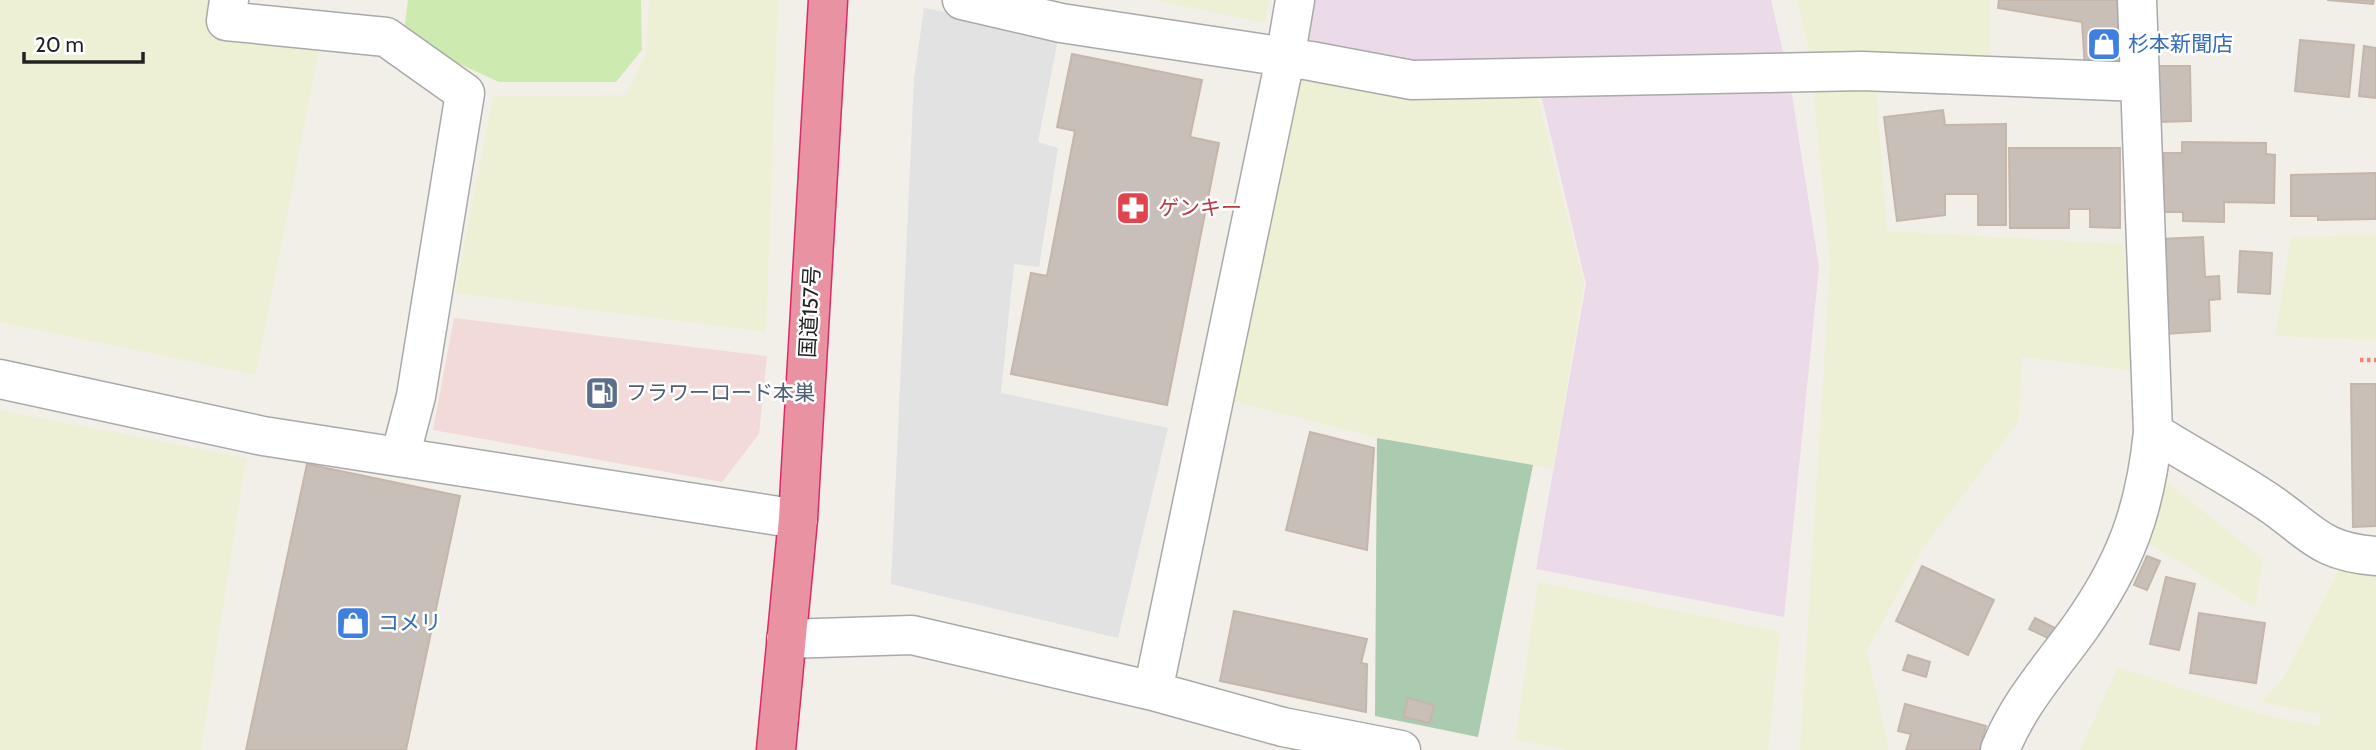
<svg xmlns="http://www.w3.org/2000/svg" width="2376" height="750" font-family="Cabin,'Noto Sans JP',sans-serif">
<rect width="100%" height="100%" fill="#f2efe9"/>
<path fill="#f2dad9" d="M 454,318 L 767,356 L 759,434 L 722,482 L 433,430 Z"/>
<path fill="#ebdbe8" d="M 1313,0 L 1771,0 L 1790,82 L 1819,267 L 1784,617 L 1536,569 L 1586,284 L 1539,86 L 1299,67 Z"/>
<path fill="#eef0d5" d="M 0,0 L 219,0 L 320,45 L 256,375 L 0,322 Z
M 649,0 L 778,0 L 766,332 L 455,293 L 493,96 L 626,95 L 646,54 Z
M 1153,0 L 1269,0 L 1265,23 Z
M 1797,0 L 1990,0 L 1990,59 L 1810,55 Z
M 1308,72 L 1536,90 L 1584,284 L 1553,469 L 1377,438 L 1228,400 L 1292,80 Z
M 1813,87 L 1876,89 L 1887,231 L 2123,244 L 2136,371 L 2022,357 L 2019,421 L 1920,552 L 1867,651 L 1889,750 L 1800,750 L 1830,265 Z
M 2376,235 L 2376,340 L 2275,336 L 2291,237 Z
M 0,410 L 246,458 L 201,750 L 0,750 Z
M 2163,479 L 2263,559 L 2255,607 L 2146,542 Z
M 2340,567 L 2376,572 L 2376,750 L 2080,750 L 2118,667 L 2264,715 L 2319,726 L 2321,714 L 2261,702 L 2283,679 Z
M 1538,582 L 1780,632 L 1768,750 L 1568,750 L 1515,740 Z"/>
<path fill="#cdebb0" d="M 408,0 L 641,0 L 642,50 L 616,82 L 499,82 L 403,38 Z"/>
<path fill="#aacbaf" d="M 1377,438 L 1533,465 L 1478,737 L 1375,716 Z"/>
<path fill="#e2e2e2" d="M 924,8 L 1059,34 L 1038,142 L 1058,148 L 1039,267 L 1014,264 L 1001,393 L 1168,428 L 1118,638 L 891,584 L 914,79 Z"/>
<path fill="#c7bfb8" stroke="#c4b6ab" stroke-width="2" d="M 1999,0 L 2122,0 L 2126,66 L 2085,69 L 2082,22 L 1998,8 Z
M 2327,0 L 2374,0 L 2373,4 Z
M 2300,40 L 2354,45 L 2349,97 L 2295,91 Z
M 2364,46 L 2376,48 L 2376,98 L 2359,96 Z
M 1072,54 L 1202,80 L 1190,137 L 1219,143 L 1167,405 L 1011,374 L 1031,273 L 1047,276 L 1075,131 L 1057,127 Z
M 2158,66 L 2190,66 L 2191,121 L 2160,122 Z
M 1943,110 L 1945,125 L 2006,124 L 2006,225 L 1978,225 L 1978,194 L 1945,194 L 1945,215 L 1897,221 L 1884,117 Z
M 2182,142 L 2266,143 L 2266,154 L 2275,155 L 2274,203 L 2224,202 L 2224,222 L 2183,221 L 2183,212 L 2163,212 L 2164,153 L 2182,153 Z
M 2009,148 L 2120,148 L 2120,228 L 2090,227 L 2090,209 L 2069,209 L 2069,228 L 2010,228 Z
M 2376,173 L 2376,219 L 2318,220 L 2318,216 L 2291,216 L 2291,175 Z
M 2203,237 L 2205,277 L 2219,276 L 2220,299 L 2209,300 L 2210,331 L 2165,334 L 2161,239 Z
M 2240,251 L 2272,253 L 2270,294 L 2238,292 Z
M 2351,384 L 2376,384 L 2376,526 L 2353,527 Z
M 1310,432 L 1374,448 L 1367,550 L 1286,530 Z
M 307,464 L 460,496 L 406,750 L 246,750 Z
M 2147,556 L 2160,561 L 2147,590 L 2134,585 Z
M 1922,566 L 1994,600 L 1968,655 L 1896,621 Z
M 2166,577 L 2195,584 L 2179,650 L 2150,644 Z
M 1234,611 L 1367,639 L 1361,663 L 1367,664 L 1366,712 L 1220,681 Z
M 2199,613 L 2265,623 L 2256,683 L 2190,673 Z
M 2035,618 L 2055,628 L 2050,639 L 2029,629 Z
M 1908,655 L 1930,662 L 1926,677 L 1903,670 Z
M 1408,698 L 1434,705 L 1430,723 L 1403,717 Z
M 1905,704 L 1986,726 L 1980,750 L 1906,750 L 1911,734 L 1898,731 Z"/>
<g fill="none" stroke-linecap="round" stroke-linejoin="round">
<g stroke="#a9a9a9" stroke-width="41">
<path id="minor" d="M 229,0 L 226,21 L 386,37 L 465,93 L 416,396 L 400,457
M 962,0 L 1061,23 L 1311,61 L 1412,80 L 1862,71 L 2140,82
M 0,379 L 263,436 L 798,519
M 2153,432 C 2191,456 2231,477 2268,502 C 2311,531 2319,552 2376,556
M 786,639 L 912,635 L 1153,691 L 1283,727 L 1401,750
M 1153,691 L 1285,59 L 1295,0
M 2000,750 C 2018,704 2050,669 2079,629 C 2125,564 2145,512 2153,432 L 2137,0"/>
</g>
<g stroke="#dc2a67" stroke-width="41">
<path id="highway" d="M 776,750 L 798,519 L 828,0"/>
</g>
<path stroke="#fa8072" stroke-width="4.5" stroke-dasharray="3.5 3.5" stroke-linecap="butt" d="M 2360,360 L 2376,360"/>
<use href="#minor" stroke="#fff" stroke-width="38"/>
<use href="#highway" stroke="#e892a2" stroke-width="38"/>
</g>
<defs>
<g id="shop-square" transform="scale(1.75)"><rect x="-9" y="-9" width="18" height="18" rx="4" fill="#3f7fe0" stroke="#fff"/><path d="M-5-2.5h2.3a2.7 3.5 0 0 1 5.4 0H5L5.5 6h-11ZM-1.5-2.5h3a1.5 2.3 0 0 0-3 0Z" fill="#fff"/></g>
<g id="pharmacy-square" transform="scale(1.75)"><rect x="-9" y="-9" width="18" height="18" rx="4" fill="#e0444e" stroke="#fff"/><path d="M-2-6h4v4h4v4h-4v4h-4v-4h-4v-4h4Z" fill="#fff"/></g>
<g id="fuel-square" transform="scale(1.75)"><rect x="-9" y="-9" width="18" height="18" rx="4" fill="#5c6f8a" stroke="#fff"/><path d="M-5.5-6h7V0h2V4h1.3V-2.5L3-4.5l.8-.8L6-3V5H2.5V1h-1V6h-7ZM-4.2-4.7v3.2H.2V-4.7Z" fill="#fff"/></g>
</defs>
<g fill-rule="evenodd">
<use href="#shop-square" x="2104" y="44"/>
<use href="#pharmacy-square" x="1133" y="208"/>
<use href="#fuel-square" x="602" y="393"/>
<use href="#shop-square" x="353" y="623"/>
</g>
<g text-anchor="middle" stroke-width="5" stroke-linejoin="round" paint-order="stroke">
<g font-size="21" fill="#366cbe" stroke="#fff" text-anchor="start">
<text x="2128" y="51">杉本新聞店</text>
<text x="378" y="630">コメリ</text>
</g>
<g font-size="21" fill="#be3a42" stroke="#fff" text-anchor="start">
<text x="1158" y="215">ゲンキー</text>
</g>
<g font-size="21" fill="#222" stroke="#fff">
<text transform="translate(810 312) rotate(-87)" y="7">国道157号</text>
</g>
<g font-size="21" fill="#4e5e75" stroke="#fff" text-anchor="start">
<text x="626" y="400">フラワーロード本巣</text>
</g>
</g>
<path d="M24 52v10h119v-10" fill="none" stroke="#222222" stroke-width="3.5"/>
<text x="35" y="52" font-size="21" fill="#222222" stroke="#ffffff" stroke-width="5" paint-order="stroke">20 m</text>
</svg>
